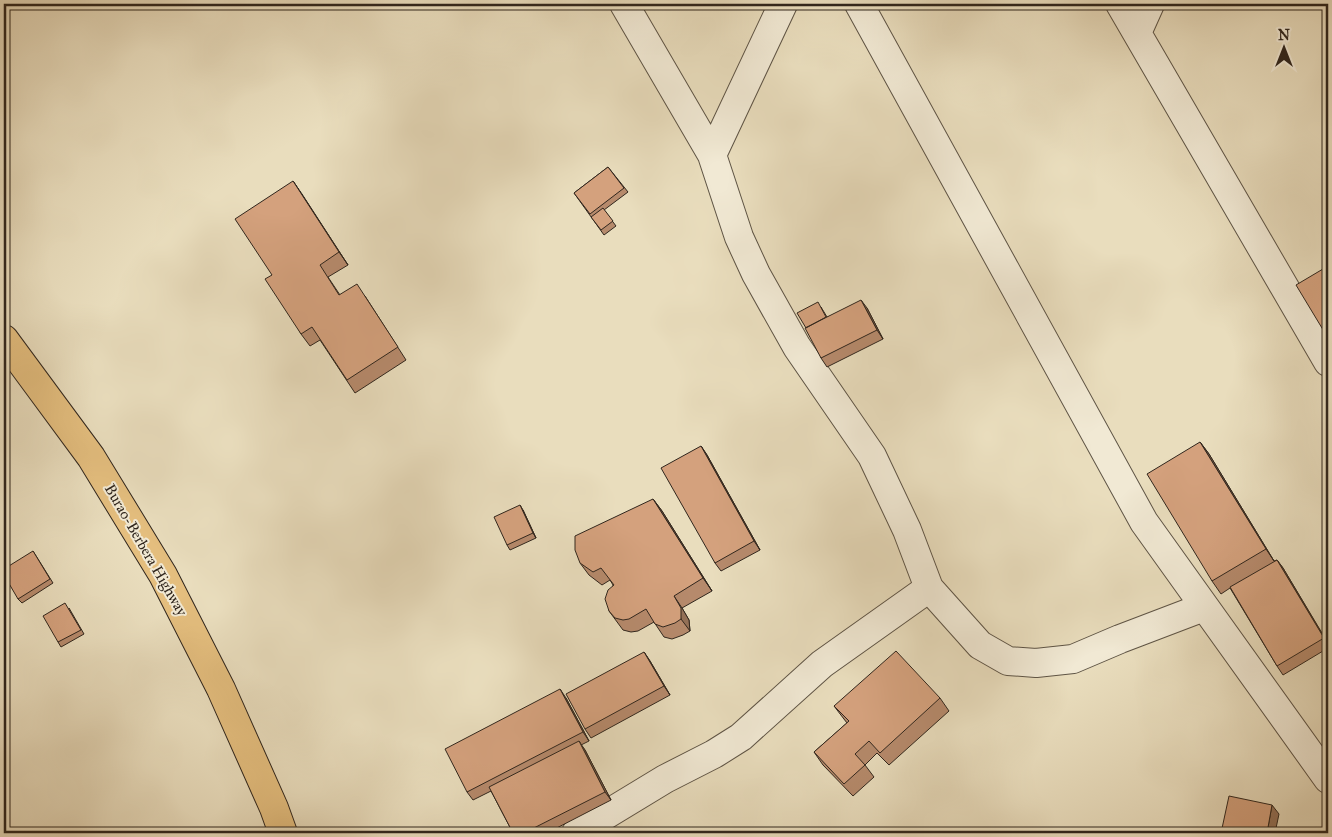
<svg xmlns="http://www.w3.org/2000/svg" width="1332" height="837" font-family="'IM FELL Great Primer',serif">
<rect width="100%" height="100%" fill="#e9ddbd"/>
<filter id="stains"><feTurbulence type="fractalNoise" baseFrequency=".004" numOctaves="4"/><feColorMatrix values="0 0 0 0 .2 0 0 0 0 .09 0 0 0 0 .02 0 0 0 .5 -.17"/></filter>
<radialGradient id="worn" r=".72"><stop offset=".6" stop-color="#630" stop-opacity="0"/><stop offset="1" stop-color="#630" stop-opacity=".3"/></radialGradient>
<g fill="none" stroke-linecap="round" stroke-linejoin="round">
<g stroke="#5e5445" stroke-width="30">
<path id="minor" d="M 624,4 L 712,155 L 739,237 L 756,274 L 797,347 L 872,456 L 907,530 L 929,588 L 980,645 L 1008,661 L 1036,663 L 1073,659 L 1120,639 L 1204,607
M 859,4 L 1144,522 L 1328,779
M 1120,4 L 1328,362
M 1137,33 L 1150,4
M 712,155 L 783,4
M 576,833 L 665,779 L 714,754 L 741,737 L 822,664 L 929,588"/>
</g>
<g stroke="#30261d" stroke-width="30">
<path id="highway" d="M 4,339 L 91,457 L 163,575 L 221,689 L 274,808 L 283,833"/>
</g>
<use href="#minor" stroke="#f1e9d4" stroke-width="28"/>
<use href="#highway" stroke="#e4be7e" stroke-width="28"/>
</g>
<path fill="#b68a6c" stroke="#30261d" d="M 608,167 L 628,192 L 604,210 L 616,226 L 604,235 L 574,193 Z
M 293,181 L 348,265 L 328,277 L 340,295 L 365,296 L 406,360 L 355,393 L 320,340 L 310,346 L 301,334 L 272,275 Z
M 821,307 L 827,317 L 867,308 L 883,339 L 827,367 L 821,358 Z
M 1200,442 L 1209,454 L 1274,561 L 1277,560 L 1283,568 L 1328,643 L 1328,648 L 1283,675 L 1277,666 L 1230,588 L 1221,594 L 1212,581 Z
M 701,446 L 707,455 L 760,550 L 721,571 L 715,563 Z
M 653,499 L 662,511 L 712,591 L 682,608 L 689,620 L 690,631 L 683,635 L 672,639 L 664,637 L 654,622 L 638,631 L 631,632 L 623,630 L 609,611 L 613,585 L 610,580 L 602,585 L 589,575 L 580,563 Z
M 523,510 L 536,538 L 510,550 L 507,545 Z
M 33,551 L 53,583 L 22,603 L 18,599 Z
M 69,608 L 84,634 L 61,647 L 58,642 Z
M 644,652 L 650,661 L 670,695 L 591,738 L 585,729 Z
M 566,698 L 589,741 L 581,745 L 585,750 L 611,800 L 547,833 L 513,833 L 491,791 L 473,800 L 467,792 Z
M 940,698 L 949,711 L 889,765 L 877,753 L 865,765 L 874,777 L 853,796 L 823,765 L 814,752 L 847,723 L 834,706 Z"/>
<path fill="#947158" stroke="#30261d" d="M 293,181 L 302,194 L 348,265 L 339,252 Z
M 861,300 L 867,308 L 883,339 L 877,330 Z
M 1200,442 L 1209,454 L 1274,561 L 1266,549 Z
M 701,446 L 707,455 L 760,550 L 754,541 Z
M 653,499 L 662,511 L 712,591 L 703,578 Z
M 520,505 L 523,510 L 536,538 L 533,533 Z
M 1277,560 L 1283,568 L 1328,644 L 1324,638 Z
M 674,596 L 682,608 L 689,620 L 690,631 L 681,619 Z
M 644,652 L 650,661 L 670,695 L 664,686 Z
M 560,689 L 566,698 L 589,741 L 583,732 Z
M 579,741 L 585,750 L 611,800 L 605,792 Z
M 1272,805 L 1279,814 L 1275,833 L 1267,833 Z"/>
<path fill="#d4a17d" stroke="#30261d" d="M 608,167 L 624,188 L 590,214 L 574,193 Z
M 293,181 L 339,252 L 320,265 L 339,295 L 357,284 L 398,347 L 347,380 L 312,327 L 301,334 L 265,279 L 272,275 L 235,219 Z
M 603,208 L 613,221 L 601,230 L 591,217 Z
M 1328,266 L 1328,338 L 1296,285 Z
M 861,300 L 877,330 L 821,358 L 805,328 Z
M 818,302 L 826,317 L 806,328 L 797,313 Z
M 1200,442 L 1266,549 L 1212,581 L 1147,474 Z
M 701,446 L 754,541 L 715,563 L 661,468 Z
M 653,499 L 703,578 L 674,596 L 681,608 L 681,619 L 675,623 L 663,627 L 655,624 L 646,609 L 629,619 L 623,620 L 615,618 L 609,611 L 605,599 L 608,590 L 614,585 L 601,568 L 593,572 L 580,563 L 575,550 L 575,536 Z
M 520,505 L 533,533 L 507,545 L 494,517 Z
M 33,551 L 50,579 L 18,599 L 4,575 L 4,569 Z
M 1277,560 L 1324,638 L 1277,666 L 1230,587 Z
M 65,603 L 81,630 L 58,642 L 43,616 Z
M 896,651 L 940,698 L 880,753 L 869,741 L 855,754 L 865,765 L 844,784 L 814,752 L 849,721 L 834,706 Z
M 644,652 L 664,686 L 585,729 L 566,694 Z
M 560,689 L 583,732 L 467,792 L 445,749 Z
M 579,741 L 605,792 L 524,833 L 513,833 L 489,787 Z
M 1229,796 L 1272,805 L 1267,833 L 1221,833 Z"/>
<g text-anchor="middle" stroke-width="4" stroke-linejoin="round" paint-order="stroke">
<g font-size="15" fill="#30261d" stroke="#f1e9d4">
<text transform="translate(146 550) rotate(60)" y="5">Burao-Berbera Highway</text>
</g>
</g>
<rect width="1332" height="837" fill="none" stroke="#e9ddbd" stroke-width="20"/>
<rect x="5" y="5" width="1322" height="827" fill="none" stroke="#30261d" stroke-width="2.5"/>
<rect x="10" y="10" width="1312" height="817" fill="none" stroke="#30261d"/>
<g transform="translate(1284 48)" stroke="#f1e9d4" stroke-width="4" paint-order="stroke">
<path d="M0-4L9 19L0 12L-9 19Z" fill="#30261d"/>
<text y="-8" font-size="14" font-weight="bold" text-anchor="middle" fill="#30261d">N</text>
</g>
<rect width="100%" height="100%" filter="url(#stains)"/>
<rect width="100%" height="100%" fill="url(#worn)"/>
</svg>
